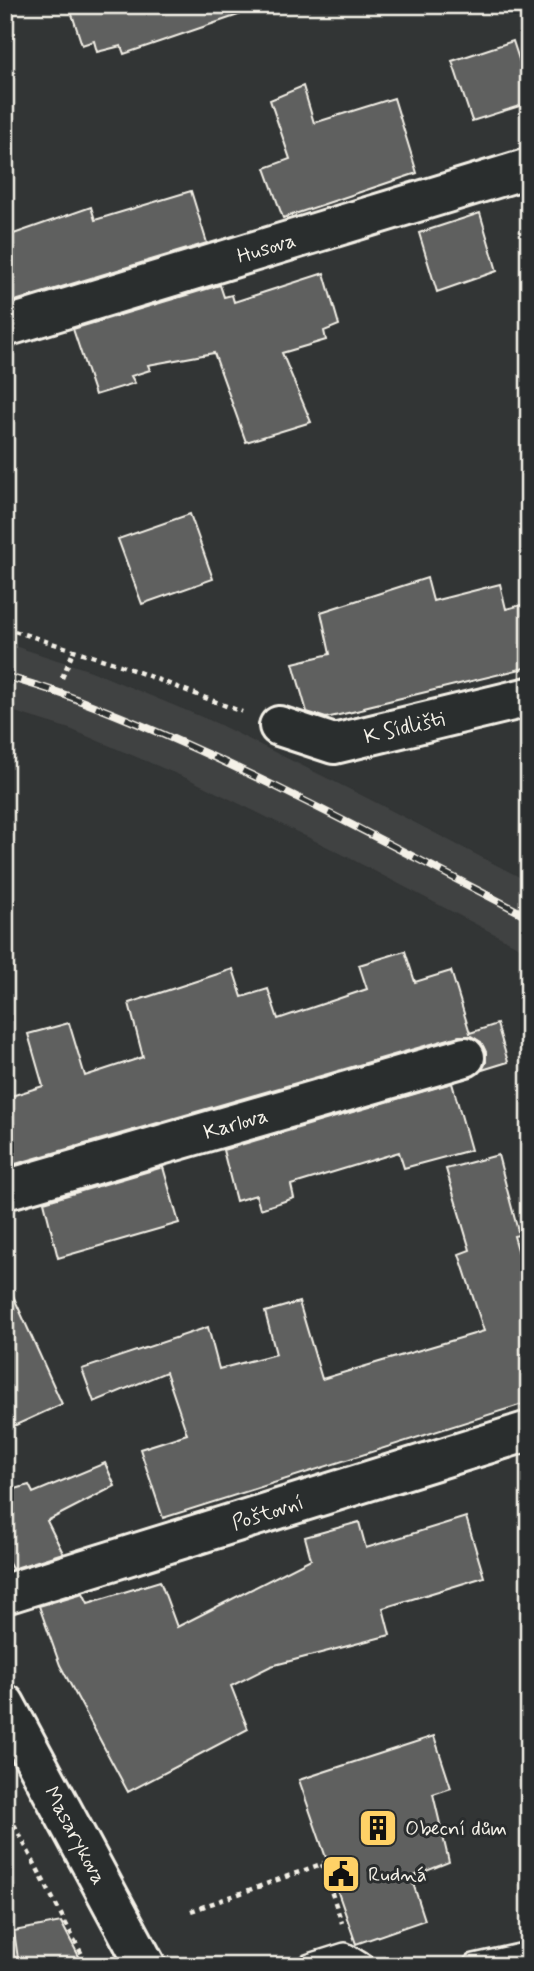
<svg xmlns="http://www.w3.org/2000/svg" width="534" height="1971" font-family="Mynerve,sans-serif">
<rect width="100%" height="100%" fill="#323535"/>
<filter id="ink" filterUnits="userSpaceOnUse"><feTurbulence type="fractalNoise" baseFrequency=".0143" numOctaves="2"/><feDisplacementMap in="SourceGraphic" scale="14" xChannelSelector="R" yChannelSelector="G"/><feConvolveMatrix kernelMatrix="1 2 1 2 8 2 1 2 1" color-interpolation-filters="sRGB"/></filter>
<g filter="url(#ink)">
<path fill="#404242" d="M 5,643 L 91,671 L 216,723 L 367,798 L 529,882 L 529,952 L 340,853 L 191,780 L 70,729 L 5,709 Z"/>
<path fill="#5f605f" stroke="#f4f1e8" stroke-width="2" d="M 69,5 L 249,5 L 250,11 L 124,54 L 121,46 L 97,52 L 94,41 L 82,45 Z
M 513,41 L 529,90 L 529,103 L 472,121 L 452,61 Z
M 303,86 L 314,123 L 394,98 L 417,173 L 283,218 L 265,168 L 290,159 L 270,100 Z
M 191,191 L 207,243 L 5,304 L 5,237 L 91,207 L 95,220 Z
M 480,213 L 497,271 L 437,292 L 419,233 Z
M 324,273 L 339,325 L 324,331 L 326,340 L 282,353 L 311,422 L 246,442 L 214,353 L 148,365 L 150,370 L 131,376 L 135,383 L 95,395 L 73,329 L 220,285 L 224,297 L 232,295 L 234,302 Z
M 190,514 L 213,579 L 142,604 L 118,539 Z
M 427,578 L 433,601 L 500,584 L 506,609 L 529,603 L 529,667 L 364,707 L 365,709 L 326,718 L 307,712 L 293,663 L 330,654 L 321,612 Z
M 405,951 L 415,982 L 451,971 L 470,1033 L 497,1024 L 508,1062 L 482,1070 L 486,1062 L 486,1052 L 481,1042 L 471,1036 L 459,1036 L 5,1167 L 5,1098 L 43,1086 L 28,1034 L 69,1023 L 85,1076 L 143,1057 L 129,1003 L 233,969 L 242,997 L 268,989 L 278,1019 L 367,989 L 359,965 Z
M 452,1083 L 471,1150 L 404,1168 L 399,1152 L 291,1185 L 294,1198 L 260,1209 L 256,1195 L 236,1201 L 223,1150 Z
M 498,1155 L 519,1235 L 514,1236 L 529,1288 L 529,1402 L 163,1518 L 140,1449 L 187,1434 L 166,1372 L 94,1402 L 82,1369 L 208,1327 L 219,1369 L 276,1354 L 265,1312 L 299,1302 L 322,1379 L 484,1331 L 459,1254 L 470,1250 L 446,1169 Z
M 163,1167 L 179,1223 L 58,1258 L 44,1202 Z
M 5,1278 L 62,1404 L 5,1430 Z
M 105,1463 L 115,1486 L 47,1521 L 63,1553 L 12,1569 L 5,1556 L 5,1492 L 29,1485 L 33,1493 Z
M 466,1517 L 484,1577 L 383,1608 L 390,1635 L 271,1666 L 231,1686 L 248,1729 L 128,1792 L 60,1665 L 39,1606 L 83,1593 L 88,1603 L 160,1581 L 177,1627 L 311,1559 L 305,1537 L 359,1522 L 366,1548 Z
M 434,1736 L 451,1788 L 433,1794 L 449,1862 L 411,1877 L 425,1920 L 356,1944 L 299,1780 Z
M 61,1922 L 84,1966 L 19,1966 L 14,1931 Z"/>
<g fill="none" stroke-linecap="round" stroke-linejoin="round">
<g stroke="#f4f1e8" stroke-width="28">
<path id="lane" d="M 310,1966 L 345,1955 L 363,1966
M 475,1966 L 529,1954"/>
</g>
<g stroke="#f4f1e8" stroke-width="44">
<g id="street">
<path id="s1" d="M 5,327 L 529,168"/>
<path id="s2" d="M 279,726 L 334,744 L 529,697"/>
<path id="s3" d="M 5,1190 L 465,1057"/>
<path id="s4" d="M 5,1594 L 529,1431"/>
</g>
</g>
<g stroke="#f4f1e8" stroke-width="44">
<g id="secondary">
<path id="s5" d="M 5,1704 L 146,1966"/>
</g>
</g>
<path stroke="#f4f1e8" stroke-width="4.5" stroke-dasharray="5 5" stroke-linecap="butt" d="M 5,628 L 120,665 L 242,712
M 62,678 L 74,650
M 5,1807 L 88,1966
M 322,1864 L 342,1923
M 191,1911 L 327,1862"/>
<use href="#lane" stroke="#2a2d2e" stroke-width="23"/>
<use href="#street" stroke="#2a2d2e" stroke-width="38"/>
<use href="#secondary" stroke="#2a2d2e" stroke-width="38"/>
<g stroke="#f4f1e8" stroke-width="8">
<path id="rail" d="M 5,676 C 31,684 57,691 81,701 C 236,760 382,841 529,917"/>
</g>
<use href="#rail" stroke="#2a2d2e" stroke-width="5" stroke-dasharray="16" stroke-linecap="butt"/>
</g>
</g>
<defs>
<g id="building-square" transform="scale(2.0125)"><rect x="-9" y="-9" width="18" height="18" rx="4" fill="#ffd166" stroke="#2a2d2e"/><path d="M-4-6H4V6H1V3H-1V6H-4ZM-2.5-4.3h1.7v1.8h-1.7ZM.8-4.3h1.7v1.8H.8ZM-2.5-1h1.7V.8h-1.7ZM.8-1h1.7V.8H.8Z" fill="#111"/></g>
<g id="civic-square" transform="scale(2.0125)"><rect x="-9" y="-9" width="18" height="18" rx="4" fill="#ffd166" stroke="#2a2d2e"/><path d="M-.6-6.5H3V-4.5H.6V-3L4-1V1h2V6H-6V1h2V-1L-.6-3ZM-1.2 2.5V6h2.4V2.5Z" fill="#111"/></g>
</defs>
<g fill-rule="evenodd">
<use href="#building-square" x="378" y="1828"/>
<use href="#civic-square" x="341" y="1874"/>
</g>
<g text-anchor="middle" stroke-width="6" stroke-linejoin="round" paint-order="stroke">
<g font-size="21" fill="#f4f1e8" stroke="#2a2d2e">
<text dy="7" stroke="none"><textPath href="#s1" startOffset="273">Husova</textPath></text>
<text dy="7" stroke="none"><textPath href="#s2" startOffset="130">K Sídlišti</textPath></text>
<text dy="7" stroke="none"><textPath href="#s3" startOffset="240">Karlova</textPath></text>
<text dy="7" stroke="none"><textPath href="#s4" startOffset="275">Poštovní</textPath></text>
<text dy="7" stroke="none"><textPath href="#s5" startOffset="149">Masarykova</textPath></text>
</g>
<g font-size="21" fill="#f4f1e8" stroke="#2a2d2e" text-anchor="start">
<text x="405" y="1835">Obecní dům</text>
<text x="368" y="1881">Rudná</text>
</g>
</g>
<rect width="534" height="1971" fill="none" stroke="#2a2d2e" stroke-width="28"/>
<rect x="14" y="14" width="506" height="1943" fill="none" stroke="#f4f1e8" stroke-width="2.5" filter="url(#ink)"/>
</svg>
